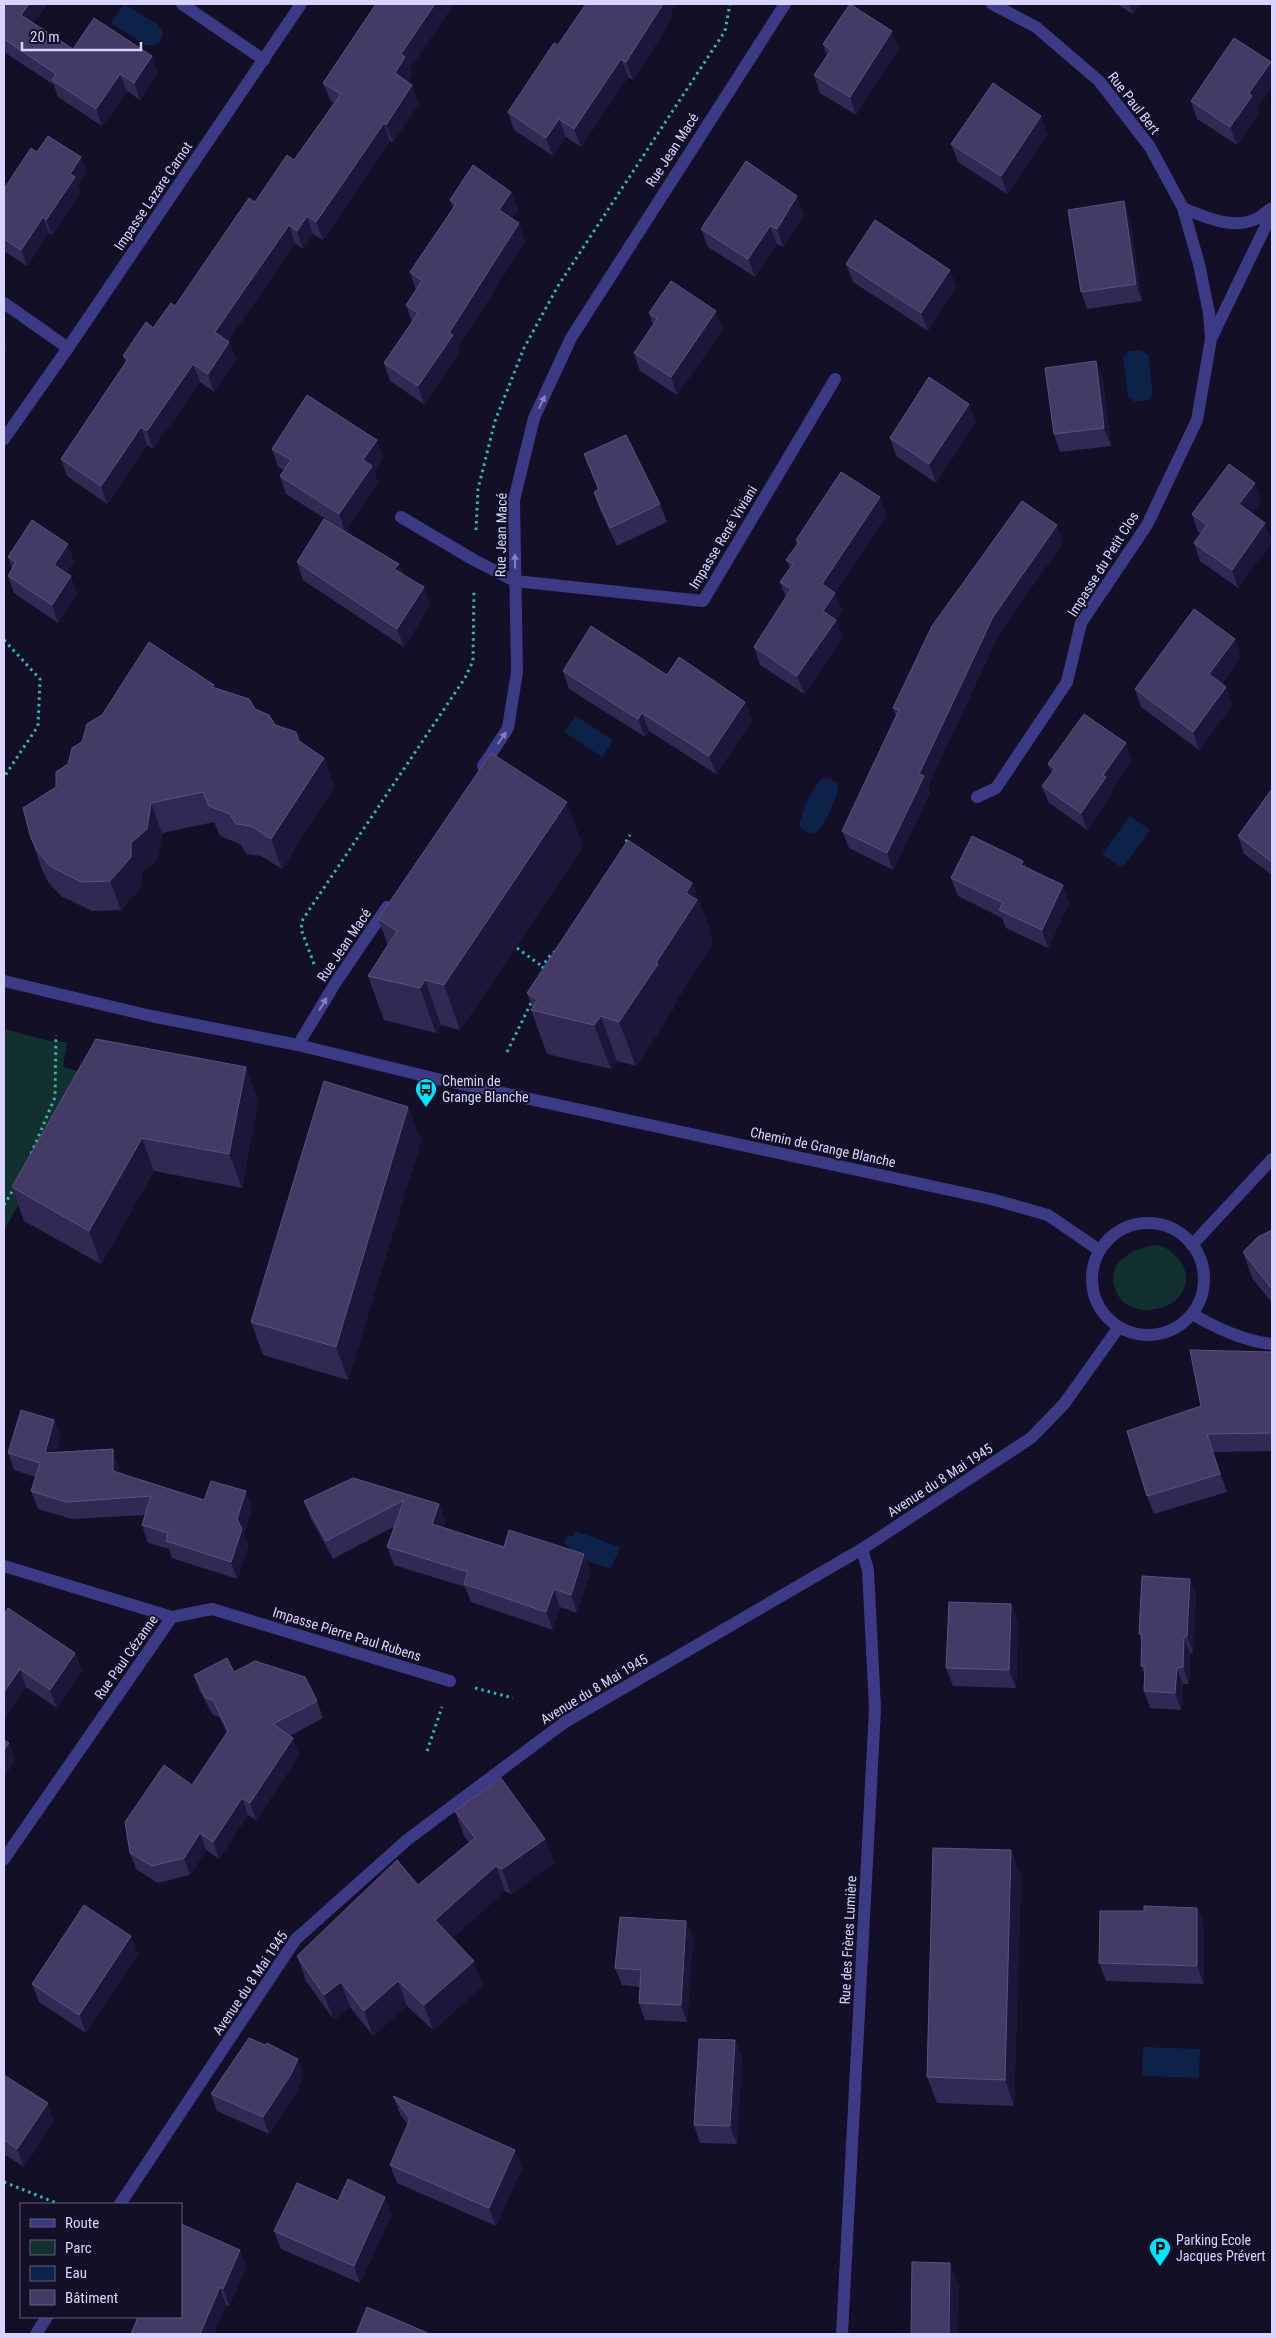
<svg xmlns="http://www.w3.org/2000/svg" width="1276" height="2338" font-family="'Roboto Condensed',sans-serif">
<rect width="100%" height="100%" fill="#130f26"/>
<path fill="#12302f" d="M 4,1029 L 49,1041 L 67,1042 L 63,1067 L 85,1073 L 107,1051 L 4,1230 Z
M 1158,1245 C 1181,1252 1196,1278 1178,1298 C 1164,1313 1131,1315 1119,1297 C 1100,1267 1130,1247 1158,1245 Z"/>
<path fill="#0c2248" d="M 124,4 L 158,25 L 163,32 L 161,41 L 155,45 L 145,45 L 111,23 Z
M 1141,350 L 1148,355 L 1153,394 L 1148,400 L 1135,402 L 1128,396 L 1123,358 L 1129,351 Z
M 576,716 L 613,740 L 602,757 L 564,732 Z
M 830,778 L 838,784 C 840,795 824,826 816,833 L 806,832 L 800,827 C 798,819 814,782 822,779 C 823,778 830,778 830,778 Z
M 1130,816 L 1150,830 L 1122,868 L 1102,854 Z
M 575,1531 L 620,1547 L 611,1569 L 566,1553 L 569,1547 L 565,1544 L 565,1539 L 568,1536 L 573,1536 Z
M 1143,2047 L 1200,2049 L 1199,2078 L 1142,2076 Z"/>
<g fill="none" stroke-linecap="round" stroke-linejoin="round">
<path stroke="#2fb8b0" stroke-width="3" stroke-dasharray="2.5 4" stroke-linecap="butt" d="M 476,530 L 478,489 L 495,421 L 524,348 L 558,286 L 725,31 L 730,4
M 4,640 L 40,679 L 38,726 L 4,777
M 626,842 L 630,835
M 517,948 L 543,967
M 314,964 L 301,929 L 303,919 L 465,678 L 473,661 L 474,589
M 541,975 C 543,964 547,957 556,951
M 507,1052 L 532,1001
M 31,1154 L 55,1097 L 56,1035
M 4,1205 L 14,1188
M 475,1688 L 513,1698
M 427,1751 L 442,1707
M 4,2182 L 59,2204"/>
<path stroke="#3d3a85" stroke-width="12" d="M 182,4 L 264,60
M 4,303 L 68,348
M 401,517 L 474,560 L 515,581
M 977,797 L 996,788 L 1067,682 L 1081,623"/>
<path stroke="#3d3a85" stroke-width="12" d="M 992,4 L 1036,27 L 1099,81 L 1150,147 L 1183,208 L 1199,264 L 1209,313 L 1211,339 L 1197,420 L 1147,525 L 1081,623
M 1183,208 C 1204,217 1234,230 1256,219 C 1262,216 1267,211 1272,208
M 1211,339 L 1272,213
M 4,439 L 68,348 L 301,4
M 515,581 L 703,601 L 835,379
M 483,766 L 508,728 L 517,672 L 514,500 L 534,418 L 571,338 L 785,4
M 298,1045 L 336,982 L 387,907
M 4,1566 L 172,1617 L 4,1859
M 172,1617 L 212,1609 L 450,1681
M 842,2334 L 875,1709 L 868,1570 L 862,1549"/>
<path stroke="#3d3a85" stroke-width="12" d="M 4,981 L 151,1016 L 298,1045 L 433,1078 L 991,1199 L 1048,1215 L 1099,1250
M1092 1279a56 56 0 1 1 112 0a56 56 0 1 1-112 0Z
M 1192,1245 L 1272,1159
M 1192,1314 C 1217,1328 1243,1341 1272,1344
M 120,2204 L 296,1939 L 407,1840 L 565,1722 L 862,1549 L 1031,1438 L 1064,1404 L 1119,1327
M 36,2334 L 47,2317"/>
</g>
<path fill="#312854" d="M 4,4 L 47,4 L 33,23 L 73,49 L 152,56 L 158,73 L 140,100 L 127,91 L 102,126 L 58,97 L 54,85 L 4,52 Z
M 586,4 L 676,4 L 671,11 L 673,17 L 633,80 L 628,77 L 581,147 L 566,137 L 553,156 L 514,130 L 508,112 L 558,45 Z
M 1117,4 L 1140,4 L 1133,14 Z
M 823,44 L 899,49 L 856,115 L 820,93 L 814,75 L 827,56 Z
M 410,69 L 412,75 L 407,82 L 419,103 L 393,142 L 390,141 L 323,240 L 313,234 L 303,249 L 295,243 L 228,341 L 229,342 L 236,359 L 214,392 L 200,382 L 153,449 L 147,445 L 107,504 L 67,476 L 61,459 L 126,362 L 123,356 L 153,328 L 175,306 L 255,202 L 294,160 L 334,103 L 330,100 L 323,83 Z
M 1191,101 L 1257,109 L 1259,114 L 1237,145 L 1197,119 Z
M 1048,134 L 1007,194 L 958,162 L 951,144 Z
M 37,152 L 81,157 L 86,173 L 78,186 L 81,193 L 52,235 L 49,233 L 27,266 L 4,251 L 4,199 L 5,197 L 4,193 L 4,189 Z
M 511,192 L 518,210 L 512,219 L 525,241 L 458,348 L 459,353 L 424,404 L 390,381 L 384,363 L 412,322 L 406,305 L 416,290 L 410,272 L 453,208 L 450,200 Z
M 804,214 L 783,247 L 777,244 L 755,277 L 708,247 L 701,229 Z
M 1130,218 L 1142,301 L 1087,309 L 1081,292 Z
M 846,264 L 950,270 L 956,288 L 928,331 L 853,282 Z
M 649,313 L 723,329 L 677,395 L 640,371 L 634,353 L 653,325 Z
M 1096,361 L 1103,379 L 1111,446 L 1060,452 L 1054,434 Z
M 969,404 L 976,422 L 936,483 L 896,456 L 890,438 Z
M 272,449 L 383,458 L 374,471 L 378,483 L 345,532 L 399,564 L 403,574 L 430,605 L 404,647 L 303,580 L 297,562 L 343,530 L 286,494 L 280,476 L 284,470 L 278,467 Z
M 584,454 L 660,504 L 667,522 L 617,546 L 600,510 L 594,492 L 598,490 Z
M 1255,483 L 1261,501 L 1252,513 L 1272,541 L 1238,588 L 1200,561 L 1194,543 L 1200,534 L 1198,532 L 1192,514 Z
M 886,515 L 835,593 L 842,611 L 836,620 L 843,638 L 804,694 L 760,665 L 754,647 L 786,598 L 780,582 L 790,568 L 786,560 L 797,545 L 796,540 Z
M 1063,542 L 999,634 L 928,786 L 930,793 L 893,870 L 849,848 L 842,831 L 896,716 L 893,708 Z
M 8,557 L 74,561 L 66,573 L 77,594 L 58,623 L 14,593 L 8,576 L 12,568 Z
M 1241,656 L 1222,683 L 1233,704 L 1199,750 L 1141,707 L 1135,689 Z
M 563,671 L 667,675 L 745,702 L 752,720 L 716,774 L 649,731 L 645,737 L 569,689 Z
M 215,688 L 255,709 L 299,741 L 324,758 L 334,787 L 282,869 L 261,856 L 247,854 L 240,844 L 220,836 L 214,822 L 162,833 L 158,859 L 142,872 L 141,887 L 121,910 L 92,911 L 61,896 L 48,882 L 41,867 L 31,838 Z
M 1132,760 L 1111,790 L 1112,794 L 1087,830 L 1048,802 L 1042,786 L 1052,773 L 1048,764 Z
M 1272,789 L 1272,875 L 1244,854 L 1238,836 Z
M 583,846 L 460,1030 L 441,1025 L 436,1033 L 384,1020 L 368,976 L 388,945 L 378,919 Z
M 1023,861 L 1026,867 L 1069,903 L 1048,948 L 1006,928 L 1002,918 L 958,896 L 951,878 Z
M 692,883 L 709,928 L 708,929 L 713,944 L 673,1006 L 674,1008 L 636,1066 L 617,1061 L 611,1069 L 547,1054 L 531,1010 L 533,1008 L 527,993 Z
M 246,1067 L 258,1100 L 242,1188 L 154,1171 L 101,1264 L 24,1221 L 12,1187 Z
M 408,1107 L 421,1141 L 348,1380 L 263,1355 L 251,1322 Z
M 1272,1230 L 1272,1303 L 1252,1278 L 1243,1252 Z
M 1272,1352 L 1272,1451 L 1213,1452 L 1227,1492 L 1154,1514 L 1147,1496 L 1201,1406 Z
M 54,1420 L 60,1438 L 56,1452 L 119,1467 L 119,1473 L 204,1500 L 252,1509 L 244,1535 L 248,1546 L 237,1579 L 172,1558 L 169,1549 L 148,1543 L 142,1525 L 145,1515 L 72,1519 L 38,1509 L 31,1491 L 36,1477 L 14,1470 L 8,1453 Z
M 353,1478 L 439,1504 L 445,1522 L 443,1527 L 504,1547 L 584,1554 L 590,1572 L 577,1613 L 560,1607 L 553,1630 L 471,1602 L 465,1587 L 394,1565 L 387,1547 L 395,1526 L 333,1559 L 311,1519 L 304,1501 Z
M 1196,1595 L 1193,1653 L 1190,1653 L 1189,1684 L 1183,1684 L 1181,1710 L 1150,1708 L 1144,1691 L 1145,1677 L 1141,1666 L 1142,1642 L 1139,1634 Z
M 1011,1604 L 1018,1622 L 1016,1688 L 953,1686 L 946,1668 Z
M 4,1615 L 75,1653 L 82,1671 L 57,1708 L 26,1687 L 4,1720 Z
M 234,1672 L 317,1701 L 323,1718 L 290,1736 L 299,1755 L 256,1820 L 248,1815 L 219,1859 L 206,1850 L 190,1875 L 158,1883 L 136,1869 L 130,1853 L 192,1785 L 227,1733 L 219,1717 L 213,1715 L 200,1692 L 194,1675 Z
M 455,1811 L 545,1839 L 554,1864 L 511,1894 L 505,1891 L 452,1938 L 483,1986 L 433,2030 L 407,2006 L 373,2036 L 350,2007 L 334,2020 L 306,1981 L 297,1956 L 418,1885 L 469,1842 L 464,1836 Z
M 1011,1850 L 1021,1877 L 1014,2106 L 937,2103 L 927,2077 Z
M 1197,1908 L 1204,1926 L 1204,1984 L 1106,1981 L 1099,1963 L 1144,1911 Z
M 686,1921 L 693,1938 L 687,2022 L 645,2020 L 639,2003 L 640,1987 L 622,1985 L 615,1968 Z
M 138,1954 L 86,2033 L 39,2002 L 32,1984 Z
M 735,2040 L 742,2058 L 737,2144 L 700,2143 L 694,2125 Z
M 4,2075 L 54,2121 L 24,2167 L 4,2154 Z
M 304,2075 L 296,2093 L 269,2134 L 217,2111 L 211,2094 Z
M 393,2096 L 522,2168 L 496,2226 L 397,2183 L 390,2165 L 408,2125 L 400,2114 Z
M 338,2201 L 392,2214 L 360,2283 L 281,2249 L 274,2231 Z
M 240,2250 L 246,2268 L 229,2306 L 226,2305 L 131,2334 Z"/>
<path fill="#1d163a" d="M 29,4 L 46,4 L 27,32 L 21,15 Z
M 435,4 L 454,4 L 410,69 L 412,75 L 401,91 L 395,73 L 401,54 Z
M 663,4 L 676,4 L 671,11 L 673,17 L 633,80 L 626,62 Z
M 1129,4 L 1140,4 L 1133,14 Z
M 892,31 L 899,49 L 856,115 L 850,97 Z
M 152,56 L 158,73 L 140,100 L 134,83 Z
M 621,59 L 628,77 L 581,147 L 574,129 Z
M 1271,62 L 1272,66 L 1272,87 L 1257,109 L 1259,114 L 1237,145 L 1230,127 L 1249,93 Z
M 120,74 L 127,91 L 102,126 L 96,109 Z
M 412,85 L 419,103 L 393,142 L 386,125 Z
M 1041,116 L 1048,134 L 1007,194 L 1001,176 Z
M 559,119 L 566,137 L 553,156 L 546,138 Z
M 384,123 L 390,141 L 323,240 L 316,222 Z
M 81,157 L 86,173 L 78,186 L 81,193 L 52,235 L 46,220 L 70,174 Z
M 511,192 L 518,210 L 506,228 L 499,210 Z
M 797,196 L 804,214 L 783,247 L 777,229 Z
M 1124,201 L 1130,218 L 1142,301 L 1136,284 Z
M 307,216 L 313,234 L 303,249 L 297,231 Z
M 43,217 L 49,233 L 27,266 L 21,250 Z
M 519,223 L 525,241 L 458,348 L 459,353 L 424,404 L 418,386 L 449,333 Z
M 289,225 L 295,243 L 222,350 L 215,332 Z
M 770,226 L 777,244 L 755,277 L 748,259 Z
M 950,270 L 956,288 L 928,331 L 921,313 Z
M 716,311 L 723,329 L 677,395 L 671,377 Z
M 4,338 L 7,347 L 4,352 Z
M 229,342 L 236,359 L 214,392 L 208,374 Z
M 1096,361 L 1103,379 L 1111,446 L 1104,428 Z
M 193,364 L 200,382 L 153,449 L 147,431 Z
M 969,404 L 976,422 L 936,483 L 929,464 Z
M 141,427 L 147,445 L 107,504 L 101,486 Z
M 377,440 L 383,458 L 374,471 L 378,483 L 345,532 L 339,514 L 363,460 Z
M 1255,483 L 1261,501 L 1246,522 L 1239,504 Z
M 880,497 L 886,515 L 829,602 L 822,584 Z
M 1265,523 L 1272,541 L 1238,588 L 1232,570 Z
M 1057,525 L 1063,542 L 999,634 L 928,786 L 930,793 L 893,870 L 887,853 L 919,774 L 993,617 Z
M 68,544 L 74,561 L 60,582 L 54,565 Z
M 399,564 L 405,582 L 394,569 Z
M 71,576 L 77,594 L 58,623 L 52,605 Z
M 424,587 L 430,605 L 404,647 L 397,629 Z
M 835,593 L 842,611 L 830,629 L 823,611 Z
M 836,620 L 843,638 L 804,694 L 797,676 Z
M 1235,639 L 1241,656 L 1215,692 L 1209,674 Z
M 1226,687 L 1233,704 L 1199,750 L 1193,732 Z
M 745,702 L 752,720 L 716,774 L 709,756 Z
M 642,713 L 649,731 L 645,737 L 638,719 Z
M 1126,743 L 1132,760 L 1111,790 L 1112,794 L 1087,830 L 1081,813 L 1103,775 Z
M 324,758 L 334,787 L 282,869 L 271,839 Z
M 567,802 L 583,846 L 460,1030 L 444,985 Z
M 151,803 L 162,833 L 158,859 L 142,872 L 141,887 L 121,910 L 110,881 L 131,843 Z
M 1023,861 L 1030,879 L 1021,865 Z
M 692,883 L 709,928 L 708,929 L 713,944 L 673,1006 L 674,1008 L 636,1066 L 619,1022 L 656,963 L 686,893 Z
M 1063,885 L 1069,903 L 1048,948 L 1042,930 Z
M 425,980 L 441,1025 L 436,1033 L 420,988 Z
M 601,1016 L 617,1061 L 611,1069 L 594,1025 Z
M 246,1067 L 258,1100 L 242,1188 L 229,1154 Z
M 408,1107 L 421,1141 L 348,1380 L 336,1347 Z
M 142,1138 L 154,1171 L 101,1264 L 89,1231 Z
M 54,1420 L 60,1438 L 51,1470 L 45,1453 Z
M 113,1449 L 119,1467 L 120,1489 L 113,1471 Z
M 246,1491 L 252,1509 L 244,1535 L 248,1546 L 237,1579 L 231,1562 L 237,1519 Z
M 439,1504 L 445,1522 L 439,1542 L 432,1524 Z
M 584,1554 L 590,1572 L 577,1613 L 571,1595 Z
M 1190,1579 L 1196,1595 L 1193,1653 L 1187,1636 Z
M 554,1589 L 560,1607 L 553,1630 L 546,1612 Z
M 1011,1604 L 1018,1622 L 1016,1688 L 1009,1670 Z
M 1184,1637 L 1190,1653 L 1189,1684 L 1183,1667 Z
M 75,1653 L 82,1671 L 57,1708 L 50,1690 Z
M 1177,1668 L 1183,1684 L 1181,1710 L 1175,1693 Z
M 20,1669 L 26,1687 L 4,1720 L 4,1692 Z
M 293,1738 L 299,1755 L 256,1820 L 250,1803 Z
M 9,1743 L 15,1761 L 4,1778 L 4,1750 Z
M 242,1798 L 248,1815 L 219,1859 L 213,1842 Z
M 200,1833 L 206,1850 L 190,1875 L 184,1858 Z
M 545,1839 L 554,1864 L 511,1894 L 502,1869 Z
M 1011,1850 L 1021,1877 L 1014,2106 L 1005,2080 Z
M 496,1866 L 505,1891 L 444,1945 L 435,1920 Z
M 1197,1908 L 1204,1926 L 1204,1984 L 1197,1966 Z
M 686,1921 L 693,1938 L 687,2022 L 681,2005 Z
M 131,1936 L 138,1954 L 86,2033 L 79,2015 Z
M 474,1961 L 483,1986 L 433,2030 L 424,2005 Z
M 398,1981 L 407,2006 L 373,2036 L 364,2011 Z
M 341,1982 L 350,2007 L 334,2020 L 324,1995 Z
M 735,2040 L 742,2058 L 737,2144 L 730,2126 Z
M 298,2059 L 304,2075 L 296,2093 L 269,2134 L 263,2117 Z
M 48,2103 L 54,2121 L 24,2167 L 17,2149 Z
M 515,2150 L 522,2168 L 496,2226 L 489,2208 Z
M 385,2197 L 392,2214 L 360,2283 L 354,2266 Z
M 240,2250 L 246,2268 L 229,2306 L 223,2289 Z
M 950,2263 L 959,2286 L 958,2334 L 949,2334 Z
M 220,2287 L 226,2305 L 214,2334 L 200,2334 Z"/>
<path fill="#433a66" stroke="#5a527e" d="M 4,4 L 29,4 L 21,15 L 73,49 L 94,18 L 152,56 L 134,83 L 120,74 L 96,109 L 52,80 L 56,74 L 4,39 Z
M 376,4 L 435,4 L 401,54 L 405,57 L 395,73 L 412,85 L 386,125 L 384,123 L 316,222 L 307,216 L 297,231 L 289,225 L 215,332 L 229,342 L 208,374 L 193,364 L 147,431 L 141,427 L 101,486 L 61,459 L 128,359 L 123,356 L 146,322 L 153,328 L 171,303 L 175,306 L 249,198 L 255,202 L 287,155 L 294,160 L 341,94 L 323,83 Z
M 586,4 L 663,4 L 626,62 L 621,59 L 574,129 L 559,119 L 546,138 L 508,112 L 554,43 L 558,45 Z
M 850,4 L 892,31 L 850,97 L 814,75 L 831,50 L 823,44 Z
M 1234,38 L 1271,62 L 1249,93 L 1252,96 L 1230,127 L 1191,101 Z
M 993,83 L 1041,116 L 1001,176 L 951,144 Z
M 48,136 L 81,157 L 70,174 L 75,177 L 46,220 L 43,217 L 21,250 L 4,239 L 4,199 L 7,194 L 4,191 L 4,189 L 31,148 L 37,152 Z
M 746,161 L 797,196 L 777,229 L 770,226 L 748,259 L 701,229 Z
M 473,165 L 511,192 L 499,210 L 519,223 L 449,333 L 453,335 L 418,386 L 384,363 L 418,313 L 406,305 L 422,281 L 410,272 L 456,204 L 450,200 Z
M 1124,201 L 1136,284 L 1081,292 L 1068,210 Z
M 875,220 L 950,270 L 921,313 L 846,264 Z
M 671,281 L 716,311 L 671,377 L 634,353 L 657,319 L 649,313 Z
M 1096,361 L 1104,428 L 1054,434 L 1045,368 Z
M 929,377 L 969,404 L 929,464 L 890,438 Z
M 307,395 L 377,440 L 363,460 L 372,466 L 339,514 L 280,476 L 291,460 L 272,449 Z
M 626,435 L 660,504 L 610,528 L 594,492 L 599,489 L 584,454 Z
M 1229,464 L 1255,483 L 1239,504 L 1265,523 L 1232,570 L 1194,543 L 1207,525 L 1192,514 Z
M 841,472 L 880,497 L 822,584 L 835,593 L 823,611 L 836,620 L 797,676 L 754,647 L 791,589 L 780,582 L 793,564 L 786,560 L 799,542 L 796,540 Z
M 1022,501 L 1057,525 L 993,617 L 919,774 L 924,776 L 887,853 L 842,831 L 899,710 L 893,708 L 932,626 Z
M 324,519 L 399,564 L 394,569 L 424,587 L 397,629 L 297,562 Z
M 32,520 L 68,544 L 54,565 L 71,576 L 52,605 L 8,576 L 16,562 L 8,557 Z
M 1194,609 L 1235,639 L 1209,674 L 1226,687 L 1193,732 L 1135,689 Z
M 591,626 L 667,675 L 679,657 L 745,702 L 709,756 L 642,713 L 638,719 L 563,671 Z
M 149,642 L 214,685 L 212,687 L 249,699 L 255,709 L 269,715 L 275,725 L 296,732 L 299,741 L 324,758 L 271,839 L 251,826 L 236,824 L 230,814 L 209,806 L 203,792 L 151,803 L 147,829 L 131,843 L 131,857 L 110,881 L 81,882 L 50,866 L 38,852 L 31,838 L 23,808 L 56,787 L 56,772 L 68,764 L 72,748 L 82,742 L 87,724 L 102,715 Z
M 1084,714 L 1126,743 L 1103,775 L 1106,777 L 1081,813 L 1042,786 L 1055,769 L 1048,764 Z
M 491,753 L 567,802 L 444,985 L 425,980 L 420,988 L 368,976 L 397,931 L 378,919 Z
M 1272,789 L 1272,862 L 1238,836 Z
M 972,836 L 1023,861 L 1021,865 L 1063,885 L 1042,930 L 999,910 L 1003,903 L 951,878 Z
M 628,840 L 692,883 L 686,893 L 697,900 L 656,963 L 658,964 L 619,1022 L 601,1016 L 594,1025 L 531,1010 L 537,1000 L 527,993 Z
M 96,1039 L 246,1067 L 229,1154 L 142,1138 L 89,1231 L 12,1187 Z
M 324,1081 L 408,1107 L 336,1347 L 251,1322 Z
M 1272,1230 L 1272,1289 L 1243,1252 L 1258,1237 Z
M 1190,1350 L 1272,1352 L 1272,1433 L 1207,1434 L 1220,1474 L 1147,1496 L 1127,1431 L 1201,1406 Z
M 21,1410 L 54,1420 L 45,1453 L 113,1449 L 113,1471 L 204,1500 L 211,1481 L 246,1491 L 237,1519 L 242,1529 L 231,1562 L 166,1541 L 168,1533 L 142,1525 L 151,1496 L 66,1502 L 31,1491 L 40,1463 L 8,1453 Z
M 353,1478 L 439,1504 L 432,1524 L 504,1547 L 509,1530 L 584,1554 L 571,1595 L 554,1589 L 546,1612 L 464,1584 L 468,1572 L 387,1547 L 404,1500 L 326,1541 L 304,1501 Z
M 1142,1576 L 1190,1579 L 1187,1636 L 1184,1637 L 1183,1667 L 1177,1668 L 1175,1693 L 1144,1691 L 1145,1666 L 1141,1666 L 1142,1634 L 1139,1634 Z
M 949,1602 L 1011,1604 L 1009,1670 L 946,1668 Z
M 8,1608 L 75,1653 L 50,1690 L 20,1669 L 4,1692 L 4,1615 Z
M 227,1658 L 234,1672 L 255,1661 L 305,1677 L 317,1701 L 273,1724 L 293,1738 L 250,1803 L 242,1798 L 213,1842 L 200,1833 L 184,1858 L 152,1866 L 130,1853 L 125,1822 L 164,1765 L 192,1785 L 228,1731 L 213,1700 L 206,1698 L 194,1675 Z
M 4,1740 L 9,1743 L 4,1750 Z
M 501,1778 L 545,1839 L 502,1869 L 496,1866 L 435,1920 L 474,1961 L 424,2005 L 398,1981 L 364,2011 L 341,1982 L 324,1995 L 297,1956 L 397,1860 L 418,1885 L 475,1838 L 455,1811 Z
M 933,1848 L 1011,1850 L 1005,2080 L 927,2077 Z
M 84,1905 L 131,1936 L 79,2015 L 32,1984 Z
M 1144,1906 L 1197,1908 L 1197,1966 L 1099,1963 L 1100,1911 L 1144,1911 Z
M 620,1917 L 686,1921 L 681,2005 L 639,2003 L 641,1970 L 615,1968 Z
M 249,2038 L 265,2045 L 267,2043 L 298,2059 L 290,2076 L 263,2117 L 211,2094 Z
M 699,2039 L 735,2040 L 730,2126 L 694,2125 Z
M 4,2075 L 48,2103 L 17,2149 L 4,2140 Z
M 393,2096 L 515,2150 L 489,2208 L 390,2165 L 410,2119 Z
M 348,2179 L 385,2197 L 354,2266 L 274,2231 L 297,2183 L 338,2201 Z
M 181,2224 L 240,2250 L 223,2289 L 220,2287 L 200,2334 L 131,2334 L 138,2317 L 181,2317 Z
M 912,2262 L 950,2263 L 949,2334 L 911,2334 Z
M 367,2307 L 430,2334 L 356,2334 Z"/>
<defs><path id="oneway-solid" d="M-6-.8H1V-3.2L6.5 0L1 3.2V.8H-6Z" transform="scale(1.25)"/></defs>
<g fill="#837fbc">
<use href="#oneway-solid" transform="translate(542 402) rotate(-65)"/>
<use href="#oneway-solid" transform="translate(515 561) rotate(-91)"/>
<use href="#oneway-solid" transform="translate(502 738) rotate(-56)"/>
<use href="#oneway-solid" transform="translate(323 1004) rotate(-59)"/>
</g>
<defs>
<g id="bus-pin" transform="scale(1.125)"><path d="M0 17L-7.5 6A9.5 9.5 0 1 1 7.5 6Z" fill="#00e5ff" stroke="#130f26"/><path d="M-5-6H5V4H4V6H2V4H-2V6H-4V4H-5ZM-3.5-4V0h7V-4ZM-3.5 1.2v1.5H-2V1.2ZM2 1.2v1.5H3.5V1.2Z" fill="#111"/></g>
<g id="parking-pin" transform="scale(1.125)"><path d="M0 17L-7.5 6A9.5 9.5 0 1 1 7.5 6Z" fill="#00e5ff" stroke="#130f26"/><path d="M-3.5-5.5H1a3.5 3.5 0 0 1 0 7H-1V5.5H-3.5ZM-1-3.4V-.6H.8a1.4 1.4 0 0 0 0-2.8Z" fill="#111"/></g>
</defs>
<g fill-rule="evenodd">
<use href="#bus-pin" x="426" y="1089"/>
<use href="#parking-pin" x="1160" y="2248"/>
</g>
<g text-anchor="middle" stroke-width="4" stroke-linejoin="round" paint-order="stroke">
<g font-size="14" fill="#d9d4ff" stroke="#130f26">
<text transform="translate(1134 103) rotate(52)" y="5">Rue Paul Bert</text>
<text transform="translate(672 150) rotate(-57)" y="5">Rue Jean Macé</text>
<text transform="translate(153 196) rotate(-56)" y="5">Impasse Lazare Carnot</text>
<text transform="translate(501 535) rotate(-89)" y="5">Rue Jean Macé</text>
<text transform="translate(723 537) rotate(-59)" y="5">Impasse René Viviani</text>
<text transform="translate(1103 564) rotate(-58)" y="5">Impasse du Petit Clos</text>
<text transform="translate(344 945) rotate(-56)" y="5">Rue Jean Macé</text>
<text transform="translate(823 1147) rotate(12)" y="5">Chemin de Grange Blanche</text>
<text transform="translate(940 1480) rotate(-33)" y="5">Avenue du 8 Mai 1945</text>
<text transform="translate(347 1634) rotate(17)" y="5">Impasse Pierre Paul Rubens</text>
<text transform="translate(126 1657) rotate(-55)" y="5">Rue Paul Cézanne</text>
<text transform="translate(594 1689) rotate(-31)" y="5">Avenue du 8 Mai 1945</text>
<text transform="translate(848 1940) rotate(-87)" y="5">Rue des Frères Lumière</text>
<text transform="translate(250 1983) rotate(-56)" y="5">Avenue du 8 Mai 1945</text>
</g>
<g font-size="14" fill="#d9d4ff" stroke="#130f26" text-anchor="start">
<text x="442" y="1086">Chemin de<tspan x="442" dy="16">Grange Blanche</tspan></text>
<text x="1176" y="2245">Parking Ecole<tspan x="1176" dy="16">Jacques Prévert</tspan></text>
</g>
</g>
<rect width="1276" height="2338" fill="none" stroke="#d9d4ff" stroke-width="10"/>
<rect x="20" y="2203" width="162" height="115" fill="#130f26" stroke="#625e7d"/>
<rect x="30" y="2219" width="25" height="8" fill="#3d3a85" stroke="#625e7d"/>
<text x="65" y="2228" font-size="15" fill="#d9d4ff">Route</text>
<rect x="30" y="2240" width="25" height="15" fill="#12302f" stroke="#625e7d"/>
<text x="65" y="2253" font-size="15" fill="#d9d4ff">Parc</text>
<rect x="30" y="2266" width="25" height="15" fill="#0c2248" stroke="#625e7d"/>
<text x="65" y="2278" font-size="15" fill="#d9d4ff">Eau</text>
<rect x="30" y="2290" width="25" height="15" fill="#433a66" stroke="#625e7d"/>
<text x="65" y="2303" font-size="15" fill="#d9d4ff">Bâtiment</text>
<path d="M22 42v8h119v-8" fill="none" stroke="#d9d4ff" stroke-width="2.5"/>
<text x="30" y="42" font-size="15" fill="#d9d4ff" stroke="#130f26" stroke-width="4" paint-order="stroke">20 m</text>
</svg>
